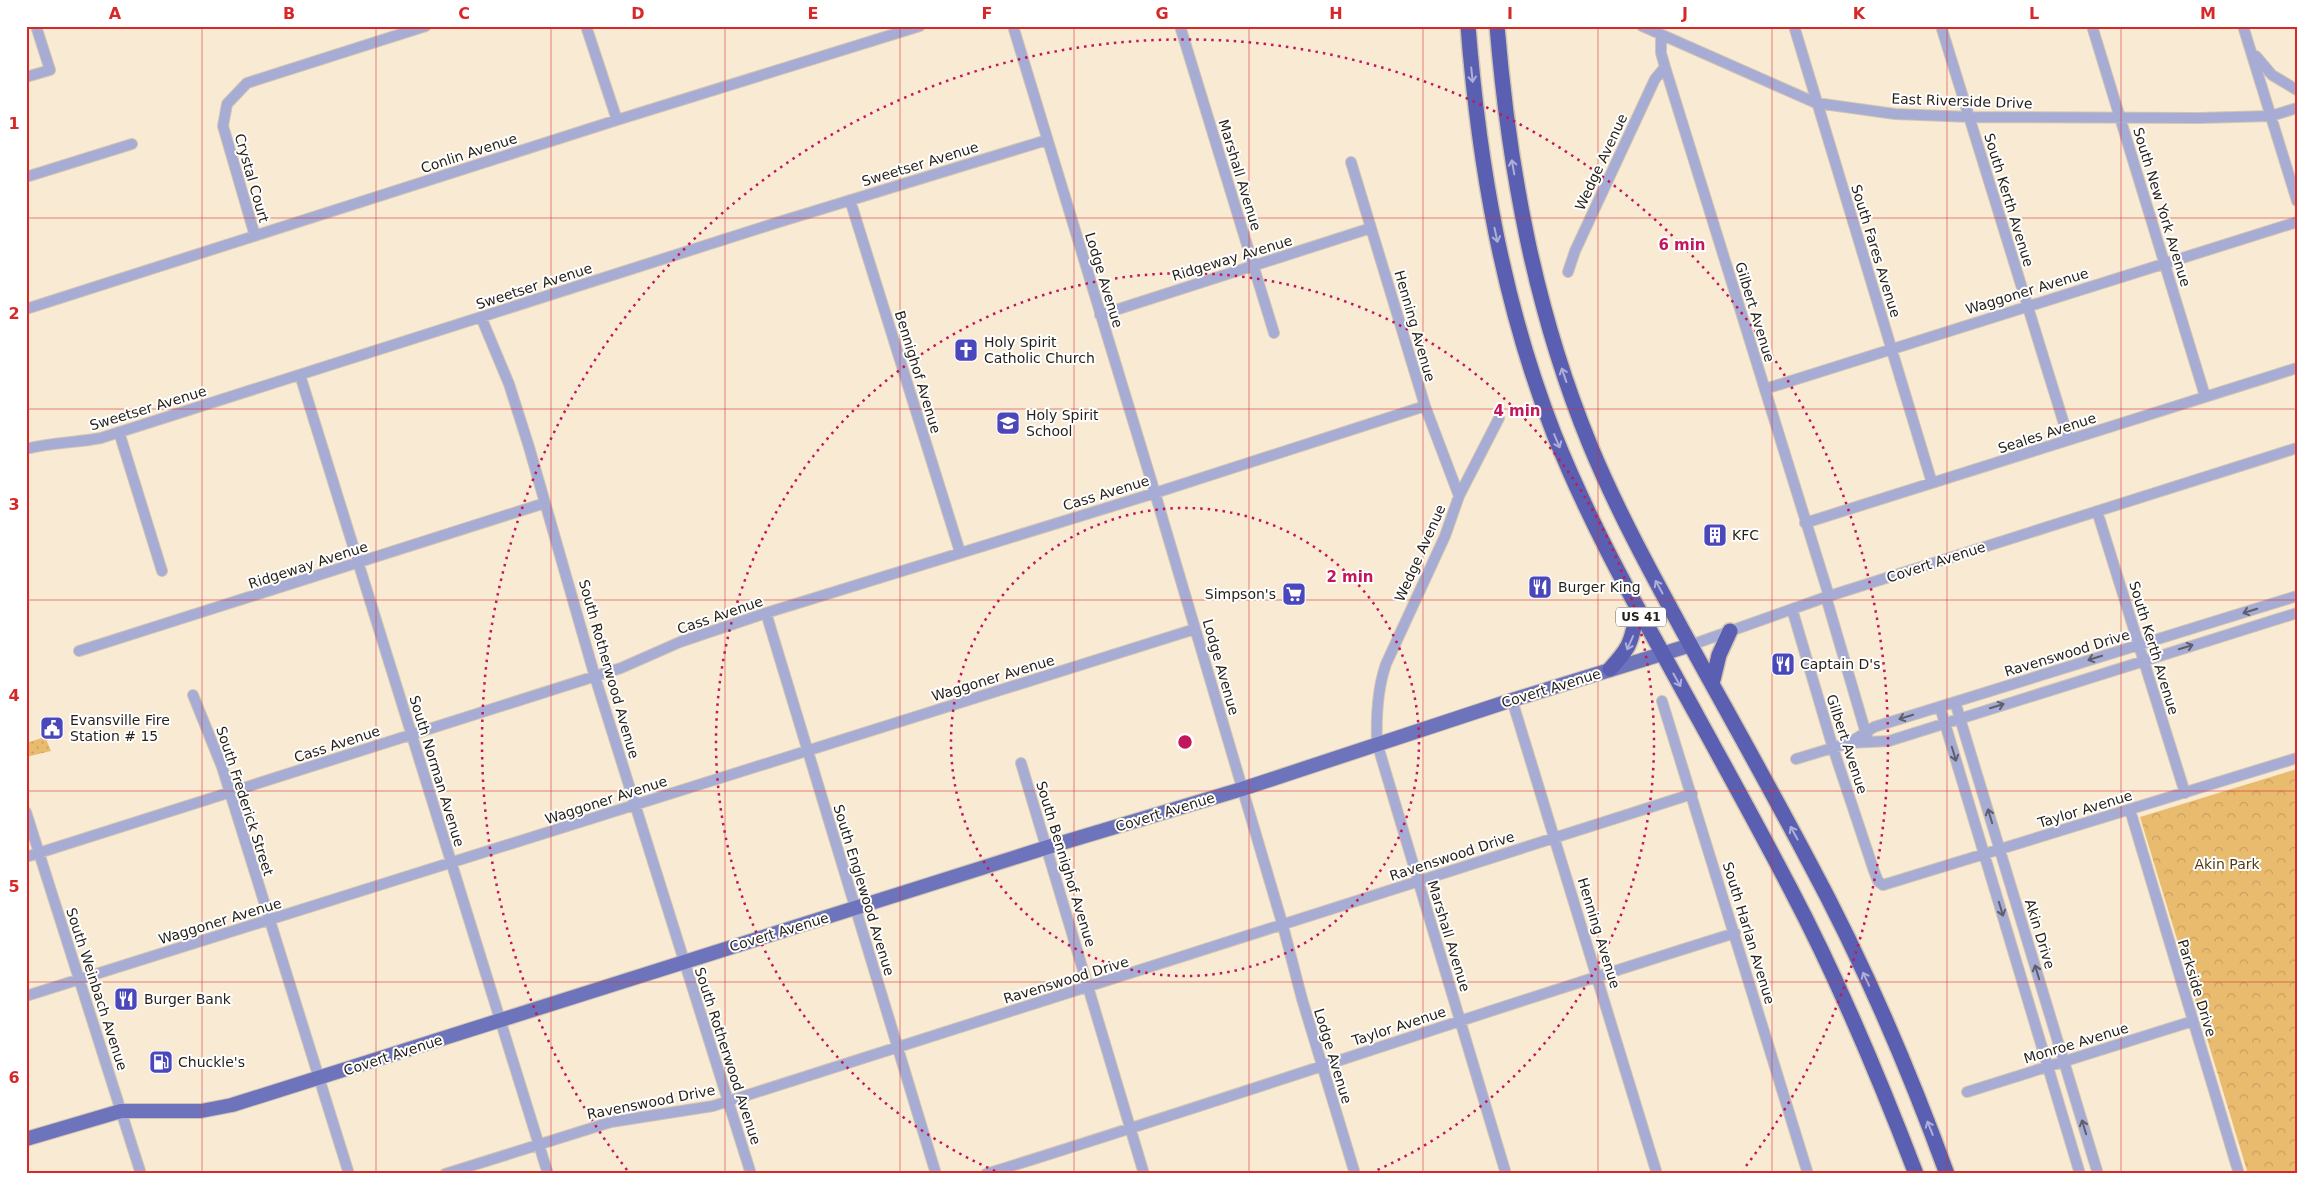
<svg xmlns="http://www.w3.org/2000/svg" width="2323" height="1200" font-family="'DejaVu Sans',sans-serif">
<defs>
<pattern id="grass-dots" width="8" height="8" patternUnits="userSpaceOnUse" patternTransform="scale(1.25)"><rect width="8" height="8" fill="#e9bb6f"/><path d="M2 2h.1M6 6h.1" fill="none" stroke="#c8a05f" stroke-width="1.8" stroke-linecap="round"/></pattern>
<pattern id="park-crowns" width="20" height="18" patternUnits="userSpaceOnUse" patternTransform="scale(1.25)"><rect width="20" height="18" fill="#e9bb6f"/><path d="M2 6a3 3 0 1 1 6 0M12 15a3 3 0 1 1 6 0" fill="none" stroke="#c8a05f"/></pattern>
</defs>
<rect width="100%" height="100%" fill="#f9ead4"/>
<path fill="url(#grass-dots)" d="M 45,737 L 51,751 L 26,757 L 26,743 Z"/>
<path fill="url(#park-crowns)" d="M 2297,769 L 2297,1174 L 2248,1174 L 2140,817 Z"/>
<g fill="none" stroke-linecap="round" stroke-linejoin="round">
<g stroke="#d3c5b2" stroke-width="12">
<path id="minor" d="M 586,26 L 617,120
M 1013,26 L 1155,493 L 1283,926 L 1302,999 L 1355,1174
M 1180,26 L 1274,333
M 1642,26 L 1816,103 L 1895,114 L 1970,117 L 2199,118 L 2271,116 L 2297,108
M 1794,26 L 1932,483
M 1941,26 L 2069,440
M 2092,26 L 2205,396
M 2243,26 L 2297,201
M 1661,35 L 1661,53 L 1665,67 L 1829,596
M 2256,56 L 2272,75 L 2297,90
M 26,77 L 50,70 L 36,26
M 1351,162 L 1425,406 L 1459,496
M 26,177 L 132,144
M 850,200 L 960,552
M 255,236 L 223,126 L 227,104 L 247,83 L 426,26
M 1568,272 L 1575,251 L 1655,79 L 1665,67
M 26,309 L 617,120 L 920,26
M 1100,315 L 1371,228
M 481,317 L 509,384 L 529,447 L 595,677 L 751,1174
M 300,375 L 548,1174
M 1765,389 L 2297,222
M 1499,418 L 1459,496 L 1445,536 L 1386,664 C 1377,690 1376,716 1377,743 L 1506,1174
M 119,432 L 162,571
M 26,449 C 51,442 76,443 101,438 L 779,222 L 1047,140
M 2097,511 L 2185,793
M 1805,523 L 2297,368
M 1826,597 L 1867,737
M 1792,609 L 1833,748 L 1874,871 L 1878,881 L 1883,885 L 2297,758
M 766,613 L 936,1174
M 1691,645 L 1826,597 L 2297,448
M 79,651 L 545,503
M 193,695 L 222,767 L 349,1174
M 1512,700 L 1657,1174
M 1662,701 L 1808,1174
M 1955,702 L 2098,1174
M 1940,707 L 2080,1174
M 1849,743 L 1889,741 L 2297,613
M 1796,759 L 1849,743 L 1874,727 L 2297,596
M 1021,763 L 1144,1174
M 2130,810 L 2239,1174
M 26,812 L 141,1174
M 26,857 L 621,668 L 680,642 L 766,613 L 1155,493 L 1425,406
M 26,996 L 1195,629
M 1967,1092 L 2193,1021
M 445,1174 L 611,1122 L 713,1106 L 1692,794
M 986,1174 C 1237,1096 1484,1011 1735,933"/>
</g>
<g stroke="#d3c5b2" stroke-width="16">
<path id="major" d="M 26,1139 L 121,1111 L 201,1111 L 232,1105 L 1048,847 L 1242,789 L 1512,700 L 1691,645"/>
</g>
<g stroke="#d3c5b2" stroke-width="18">
<path id="highway" d="M 1468,26 C 1479,166 1503,303 1554,434 C 1586,514 1626,588 1668,663 C 1709,738 1751,813 1790,888 C 1839,981 1879,1077 1916,1174
M 1497,26 C 1509,170 1535,311 1590,445 C 1619,515 1655,580 1691,646 C 1730,717 1770,788 1808,860 C 1862,960 1908,1067 1947,1174
M 1610,669 C 1633,644 1630,642 1638,611
M 1712,684 L 1719,655 L 1730,631"/>
</g>
<use href="#minor" stroke="#a6acd4" stroke-width="10"/>
<use href="#major" stroke="#6d74bc" stroke-width="14"/>
<use href="#highway" stroke="#5a5fb2" stroke-width="15"/>
</g>
<defs><path id="oneway-shaft" d="M-6 0H5M1.5-3L5.5 0L1.5 3" fill="none" stroke-width="1.6" stroke-linecap="round" stroke-linejoin="round" transform="scale(1.25)"/></defs>
<g stroke="#acafd8">
<use href="#oneway-shaft" transform="translate(1472 75) rotate(84)"/>
<use href="#oneway-shaft" transform="translate(1513 167) rotate(-100)"/>
<use href="#oneway-shaft" transform="translate(1496 235) rotate(78)"/>
<use href="#oneway-shaft" transform="translate(1564 375) rotate(-109)"/>
<use href="#oneway-shaft" transform="translate(1557 441) rotate(67)"/>
<use href="#oneway-shaft" transform="translate(1659 587) rotate(-119)"/>
<use href="#oneway-shaft" transform="translate(1630 643) rotate(114)"/>
<use href="#oneway-shaft" transform="translate(1677 680) rotate(61)"/>
<use href="#oneway-shaft" transform="translate(1794 833) rotate(-119)"/>
<use href="#oneway-shaft" transform="translate(1866 979) rotate(-115)"/>
<use href="#oneway-shaft" transform="translate(1930 1128) rotate(-112)"/>
</g>
<g stroke="#5e5e6c">
<use href="#oneway-shaft" transform="translate(2250 611) rotate(163)"/>
<use href="#oneway-shaft" transform="translate(2186 647) rotate(-17)"/>
<use href="#oneway-shaft" transform="translate(2095 658) rotate(163)"/>
<use href="#oneway-shaft" transform="translate(1997 706) rotate(-17)"/>
<use href="#oneway-shaft" transform="translate(1906 717) rotate(163)"/>
<use href="#oneway-shaft" transform="translate(1954 754) rotate(73)"/>
<use href="#oneway-shaft" transform="translate(1990 816) rotate(-107)"/>
<use href="#oneway-shaft" transform="translate(2001 909) rotate(73)"/>
<use href="#oneway-shaft" transform="translate(2037 972) rotate(-107)"/>
<use href="#oneway-shaft" transform="translate(2084 1127) rotate(-107)"/>
</g>
<path fill="none" stroke="#d62828" stroke-width="1" stroke-opacity="0.55" d="M 202,26 L 202,1174M 376,26 L 376,1174M 551,26 L 551,1174M 725,26 L 725,1174M 900,26 L 900,1174M 1074,26 L 1074,1174M 1249,26 L 1249,1174M 1423,26 L 1423,1174M 1598,26 L 1598,1174M 1772,26 L 1772,1174M 1947,26 L 1947,1174M 2121,26 L 2121,1174M 26,218 L 2297,218M 26,409 L 2297,409M 26,600 L 2297,600M 26,791 L 2297,791M 26,982 L 2297,982"/>
<g fill="none" stroke="#c2185b" stroke-width="2.5" stroke-dasharray="2.5 5">
<circle cx="1185" cy="742" r="234"/>
<path d="M1002 1174A469 469 0 1 1 1368 1174"/>
<path d="M627 1170A703 703 0 1 1 1743 1170"/>
</g>
<defs>
<g id="church-square" transform="scale(1.25)"><rect x="-9" y="-9" width="18" height="18" rx="4" fill="#4a47bd" stroke="#fff"/><path d="M-1.2-6h2.4v3.5h3.3v2.4h-3.3V6h-2.4V-.1h-3.3v-2.4h3.3Z" fill="#fff"/></g>
<g id="school-square" transform="scale(1.25)"><rect x="-9" y="-9" width="18" height="18" rx="4" fill="#4a47bd" stroke="#fff"/><path d="M0-5L7-2L0 1L-7-2ZM-4 1L0 2.5L4 1V4Q0 6-4 4Z" fill="#fff"/></g>
<g id="building-square" transform="scale(1.25)"><rect x="-9" y="-9" width="18" height="18" rx="4" fill="#4a47bd" stroke="#fff"/><path d="M-4-6H4V6H1V3H-1V6H-4ZM-2.5-4.3h1.7v1.8h-1.7ZM.8-4.3h1.7v1.8H.8ZM-2.5-1h1.7V.8h-1.7ZM.8-1h1.7V.8H.8Z" fill="#fff"/></g>
<g id="restaurant-square" transform="scale(1.25)"><rect x="-9" y="-9" width="18" height="18" rx="4" fill="#4a47bd" stroke="#fff"/><path d="M-5-6h1v4h1v-4h1v4h1v-4h1v5L-1.5 .5V6h-2V.5L-5-1ZM5-6V6H3V1.5H1.5Q1.5-4 5-6Z" fill="#fff"/></g>
<g id="supermarket-square" transform="scale(1.25)"><rect x="-9" y="-9" width="18" height="18" rx="4" fill="#4a47bd" stroke="#fff"/><path d="M-6-5.5h2.5l.6 2H6L4.5 2H-2.5L-4.4-4H-6ZM-1.5 3.2a1.3 1.3 0 1 0 .1 0ZM3 3.2a1.3 1.3 0 1 0 .1 0Z" fill="#fff"/></g>
<g id="civic-square" transform="scale(1.25)"><rect x="-9" y="-9" width="18" height="18" rx="4" fill="#4a47bd" stroke="#fff"/><path d="M-.6-6.5H3V-4.5H.6V-3L4-1V1h2V6H-6V1h2V-1L-.6-3ZM-1.2 2.5V6h2.4V2.5Z" fill="#fff"/></g>
<g id="fuel-square" transform="scale(1.25)"><rect x="-9" y="-9" width="18" height="18" rx="4" fill="#4a47bd" stroke="#fff"/><path d="M-5.5-6h7V0h2V4h1.3V-2.5L3-4.5l.8-.8L6-3V5H2.5V1h-1V6h-7ZM-4.2-4.7v3.2H.2V-4.7Z" fill="#fff"/></g>
</defs>
<g fill-rule="evenodd">
<use href="#church-square" x="966" y="350"/>
<use href="#school-square" x="1008" y="423"/>
<use href="#building-square" x="1715" y="535"/>
<use href="#restaurant-square" x="1540" y="587"/>
<use href="#supermarket-square" x="1294" y="594"/>
<use href="#restaurant-square" x="1783" y="664"/>
<use href="#civic-square" x="52" y="728"/>
<use href="#restaurant-square" x="126" y="999"/>
<use href="#fuel-square" x="161" y="1062"/>
</g>
<g text-anchor="middle" stroke-width="4" stroke-linejoin="round" paint-order="stroke">
<rect fill="#fff" stroke="#66625d" stroke-width="1" x="1616" y="607.5" width="50" height="19" rx="4"/>
<g font-size="12" font-weight="bold" fill="#241f17">
<text x="1641" y="621">US 41</text>
</g>
<g font-size="14" fill="#241f17" stroke="#fff">
<text transform="translate(1962 101) rotate(2)" y="5">East Riverside Drive</text>
<text transform="translate(469 153) rotate(-18)" y="5">Conlin Avenue</text>
<text transform="translate(1601 162) rotate(-65)" y="5">Wedge Avenue</text>
<text transform="translate(920 164) rotate(-17)" y="5">Sweetser Avenue</text>
<text transform="translate(1240 175) rotate(73)" y="5">Marshall Avenue</text>
<text transform="translate(252 178) rotate(74)" y="5">Crystal Court</text>
<text transform="translate(2009 200) rotate(73)" y="5">South Kerth Avenue</text>
<text transform="translate(2162 207) rotate(73)" y="5">South New York Avenue</text>
<text transform="translate(1876 251) rotate(73)" y="5">South Fares Avenue</text>
<text transform="translate(1232 258) rotate(-17)" y="5">Ridgeway Avenue</text>
<text transform="translate(1104 280) rotate(73)" y="5">Lodge Avenue</text>
<text transform="translate(534 286) rotate(-18)" y="5">Sweetser Avenue</text>
<text transform="translate(2027 291) rotate(-17)" y="5">Waggoner Avenue</text>
<text transform="translate(1755 312) rotate(73)" y="5">Gilbert Avenue</text>
<text transform="translate(1415 326) rotate(74)" y="5">Henning Avenue</text>
<text transform="translate(918 372) rotate(73)" y="5">Bennighof Avenue</text>
<text transform="translate(148 408) rotate(-17)" y="5">Sweetser Avenue</text>
<text transform="translate(2047 433) rotate(-18)" y="5">Seales Avenue</text>
<text transform="translate(1106 493) rotate(-17)" y="5">Cass Avenue</text>
<text transform="translate(1420 553) rotate(-66)" y="5">Wedge Avenue</text>
<text transform="translate(1936 562) rotate(-18)" y="5">Covert Avenue</text>
<text transform="translate(308 565) rotate(-18)" y="5">Ridgeway Avenue</text>
<text transform="translate(720 615) rotate(-19)" y="5">Cass Avenue</text>
<text transform="translate(2154 648) rotate(73)" y="5">South Kerth Avenue</text>
<text transform="translate(2067 653) rotate(-17)" y="5">Ravenswood Drive</text>
<text transform="translate(1221 667) rotate(74)" y="5">Lodge Avenue</text>
<text transform="translate(609 669) rotate(74)" y="5">South Rotherwood Avenue</text>
<text transform="translate(993 678) rotate(-17)" y="5">Waggoner Avenue</text>
<text transform="translate(1551 688) rotate(-17)" y="5">Covert Avenue</text>
<text transform="translate(337 744) rotate(-18)" y="5">Cass Avenue</text>
<text transform="translate(1847 744) rotate(72)" y="5">Gilbert Avenue</text>
<text transform="translate(437 771) rotate(73)" y="5">South Norman Avenue</text>
<text transform="translate(606 800) rotate(-18)" y="5">Waggoner Avenue</text>
<text transform="translate(245 801) rotate(72)" y="5">South Frederick Street</text>
<text transform="translate(2085 809) rotate(-17)" y="5">Taylor Avenue</text>
<text transform="translate(1165 812) rotate(-17)" y="5">Covert Avenue</text>
<text transform="translate(1452 856) rotate(-18)" y="5">Ravenswood Drive</text>
<text transform="translate(1066 864) rotate(73)" y="5">South Bennighof Avenue</text>
<text transform="translate(864 890) rotate(73)" y="5">South Englewood Avenue</text>
<text transform="translate(220 921) rotate(-17)" y="5">Waggoner Avenue</text>
<text transform="translate(779 932) rotate(-17)" y="5">Covert Avenue</text>
<text transform="translate(1599 933) rotate(73)" y="5">Henning Avenue</text>
<text transform="translate(1749 933) rotate(73)" y="5">South Harlan Avenue</text>
<text transform="translate(2040 934) rotate(73)" y="5">Akin Drive</text>
<text transform="translate(1449 936) rotate(73)" y="5">Marshall Avenue</text>
<text transform="translate(1066 980) rotate(-17)" y="5">Ravenswood Drive</text>
<text transform="translate(2197 988) rotate(73)" y="5">Parkside Drive</text>
<text transform="translate(97 989) rotate(72)" y="5">South Weinbach Avenue</text>
<text transform="translate(1399 1026) rotate(-18)" y="5">Taylor Avenue</text>
<text transform="translate(2076 1043) rotate(-17)" y="5">Monroe Avenue</text>
<text transform="translate(393 1055) rotate(-18)" y="5">Covert Avenue</text>
<text transform="translate(728 1056) rotate(72)" y="5">South Rotherwood Avenue</text>
<text transform="translate(1333 1056) rotate(73)" y="5">Lodge Avenue</text>
<text transform="translate(651 1102) rotate(-11)" y="5">Ravenswood Drive</text>
</g>
<g font-size="14" fill="#241f17" stroke="#fff" text-anchor="start">
<text x="984" y="347">Holy Spirit<tspan x="984" dy="16">Catholic Church</tspan></text>
<text x="1026" y="420">Holy Spirit<tspan x="1026" dy="16">School</tspan></text>
<text x="1732" y="540">KFC</text>
<text x="1558" y="592">Burger King</text>
<text x="1276" y="599" text-anchor="end">Simpson's</text>
<text x="1800" y="669">Captain D's</text>
<text x="70" y="725">Evansville Fire<tspan x="70" dy="16">Station # 15</tspan></text>
<text x="144" y="1004">Burger Bank</text>
<text x="178" y="1067">Chuckle's</text>
</g>
<g font-size="14" fill="#503a11" stroke="#fff">
<text x="2227" y="869">Akin Park</text>
</g>
</g>
<circle cx="1185" cy="742" r="8" fill="#c2185b" stroke="#fff" stroke-width="2.5"/>
<g font-size="15" text-anchor="middle" font-weight="bold" fill="#c2185b" stroke="#fff" stroke-width="4" stroke-linejoin="round" paint-order="stroke">
<text x="1682" y="250">6 min</text>
<text x="1517" y="416">4 min</text>
<text x="1350" y="582">2 min</text>
</g>
<rect width="2323" height="1200" fill="none" stroke="#ffffff" stroke-width="55"/>
<rect x="28" y="28" width="2268" height="1144" fill="none" stroke="#d62828" stroke-width="2"/>
<g font-size="16" text-anchor="middle" font-weight="bold" fill="#d62828">
<text x="115" y="19">A</text>
<text x="289" y="19">B</text>
<text x="464" y="19">C</text>
<text x="638" y="19">D</text>
<text x="813" y="19">E</text>
<text x="987" y="19">F</text>
<text x="1162" y="19">G</text>
<text x="1336" y="19">H</text>
<text x="1510" y="19">I</text>
<text x="1685" y="19">J</text>
<text x="1859" y="19">K</text>
<text x="2034" y="19">L</text>
<text x="2208" y="19">M</text>
<text x="14" y="129">1</text>
<text x="14" y="319">2</text>
<text x="14" y="510">3</text>
<text x="14" y="701">4</text>
<text x="14" y="892">5</text>
<text x="14" y="1083">6</text>
</g>
</svg>
